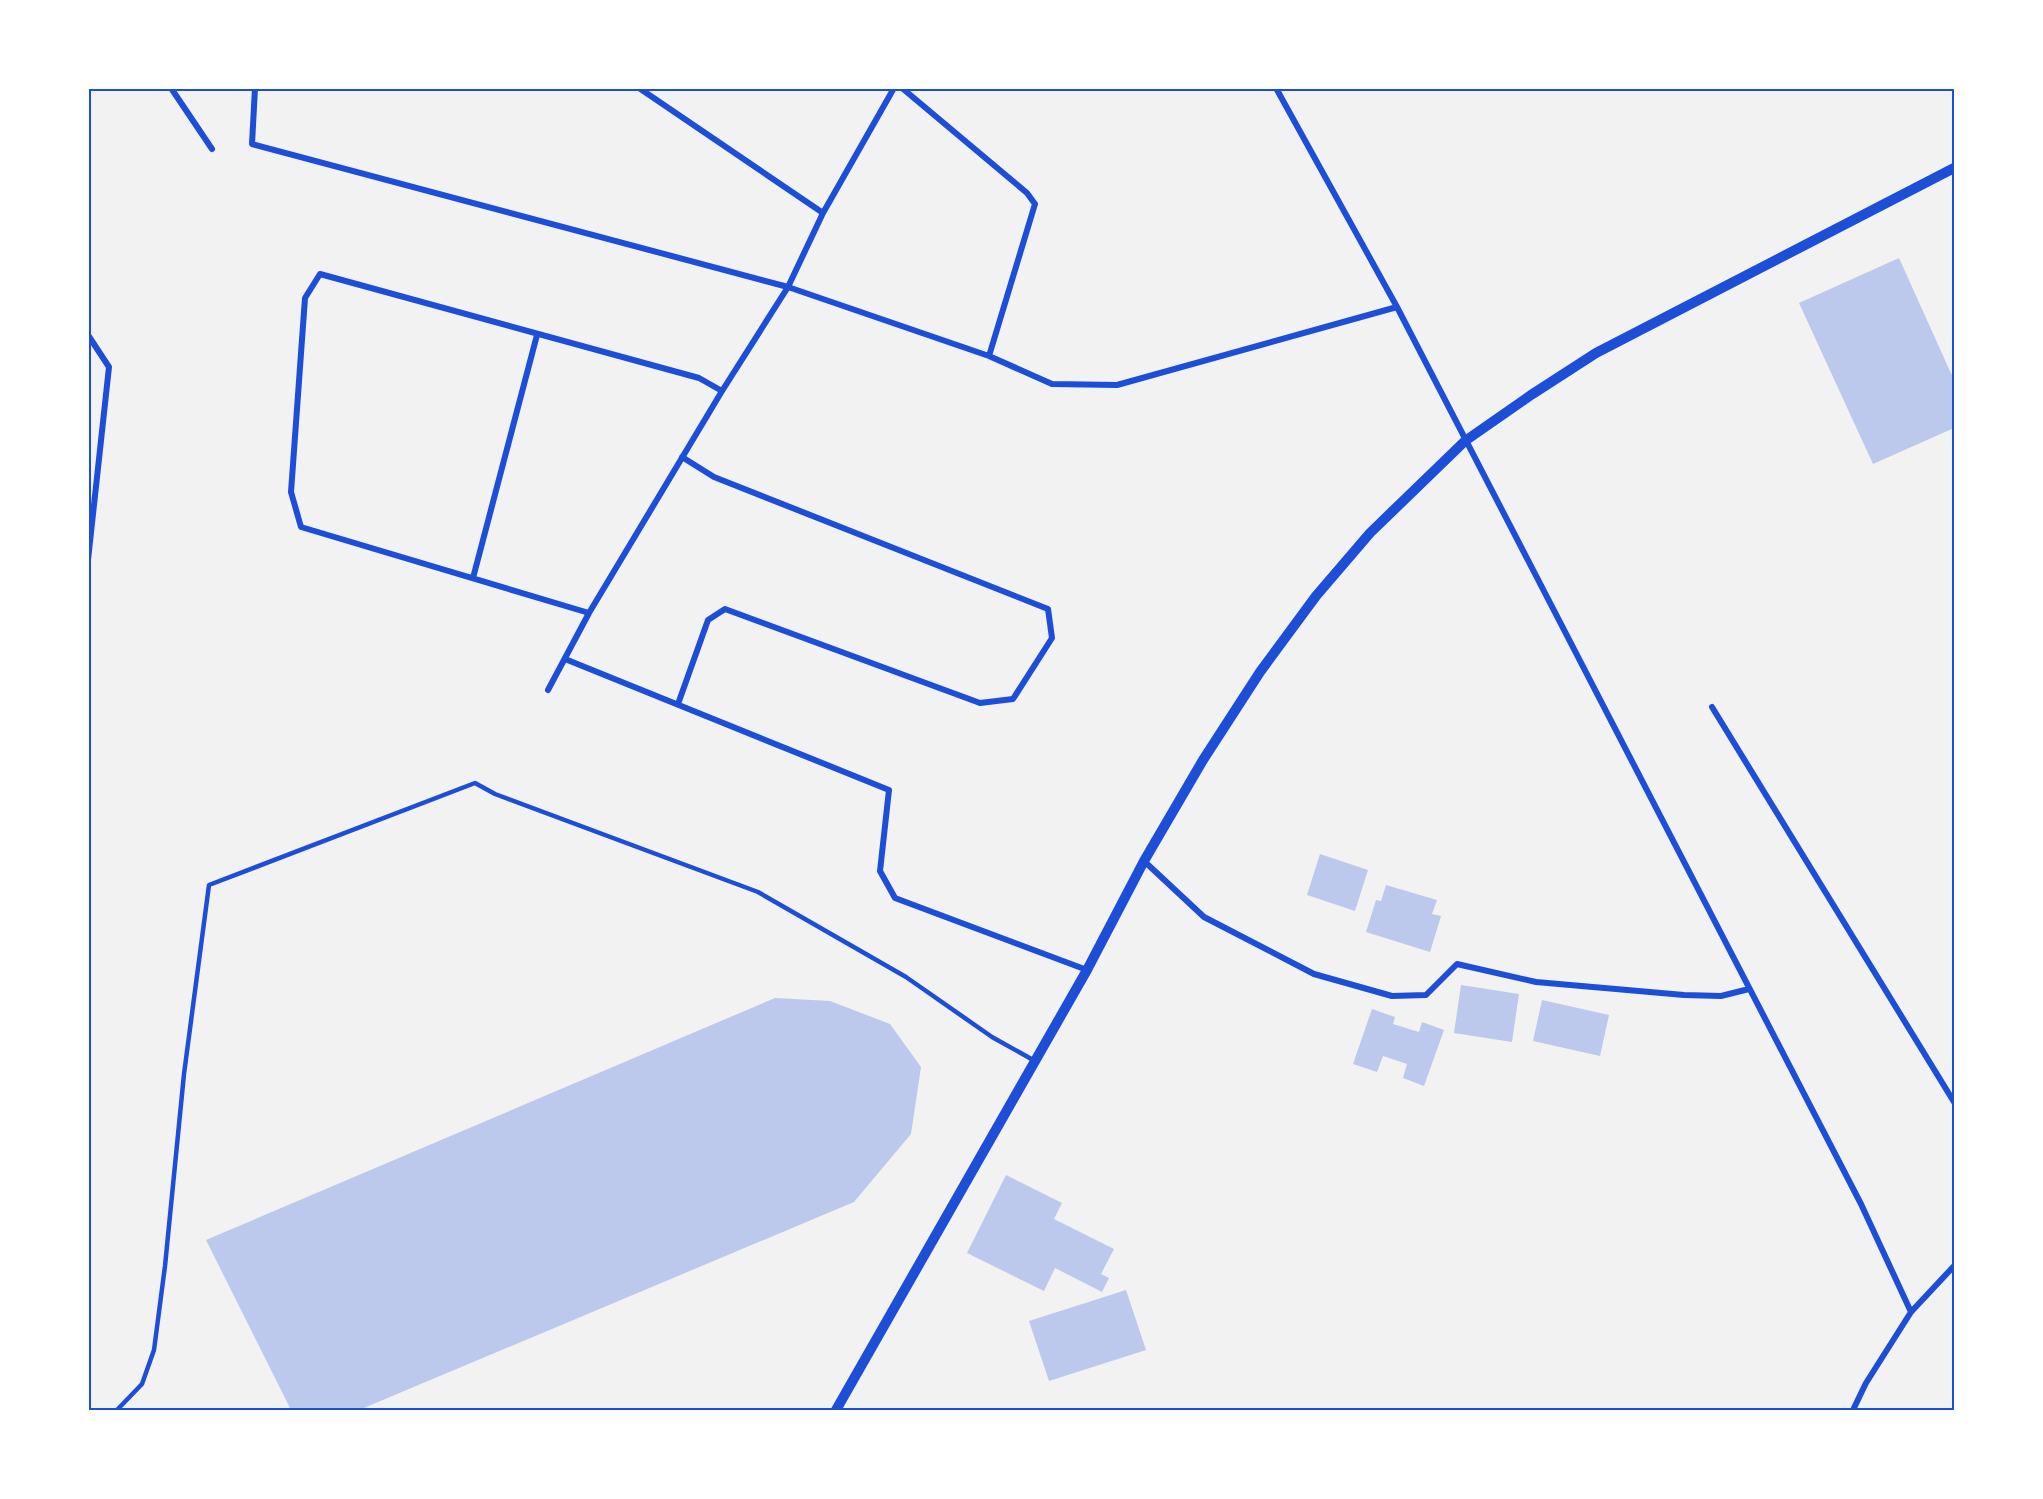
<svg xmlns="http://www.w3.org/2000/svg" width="2043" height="1499" font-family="'Source Sans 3',sans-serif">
<rect width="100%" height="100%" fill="#f2f2f2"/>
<path fill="#bdc9ec" d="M 1899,258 L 1954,380 L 1954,428 L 1873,464 L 1799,303 Z
M 1320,854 L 1368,870 L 1355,911 L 1307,895 Z
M 1386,885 L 1437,900 L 1432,914 L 1441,916 L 1430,952 L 1366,932 L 1376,900 L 1381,901 Z
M 1461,985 L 1519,994 L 1512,1042 L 1454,1033 Z
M 775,998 L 830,1001 L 890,1024 L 921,1067 L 911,1134 L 854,1202 L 359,1410 L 291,1410 L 206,1240 Z
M 1542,1000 L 1609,1015 L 1600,1056 L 1533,1041 Z
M 1372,1009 L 1395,1017 L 1393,1024 L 1419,1032 L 1422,1022 L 1444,1030 L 1424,1086 L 1403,1078 L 1407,1064 L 1383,1056 L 1377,1072 L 1353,1064 Z
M 1006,1175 L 1062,1203 L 1054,1219 L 1114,1249 L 1101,1274 L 1109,1278 L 1102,1292 L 1055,1268 L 1044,1291 L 967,1253 Z
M 1126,1290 L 1146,1350 L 1049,1381 L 1029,1321 Z"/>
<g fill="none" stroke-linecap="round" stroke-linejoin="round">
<path stroke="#1d4ed8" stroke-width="4.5" d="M 117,1410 L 142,1384 L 154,1350 L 165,1266 L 184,1074 L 209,885 L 475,783 L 495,794 L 758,892 L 906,977 L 992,1037 L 1035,1061"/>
<path stroke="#1d4ed8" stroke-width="6" d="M 171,88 L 212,149
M 255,88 L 252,144 L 788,287 L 989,356 L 1052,384 L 1117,385 L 1397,307
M 639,88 L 823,213 L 894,88
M 902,88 L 1027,193 L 1035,204 L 989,356
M 1276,88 L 1397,307 L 1861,1204 L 1911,1312
M 88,335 L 109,367 L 88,560
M 473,578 L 537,335
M 589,613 L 301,527 L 291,492 L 305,298 L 320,274 L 699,378 L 722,391
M 565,659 L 889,790 L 880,871 L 895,898 L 1087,970
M 548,690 L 589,613 L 722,391 L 788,287 L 823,213
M 678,704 L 708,620 L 725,609 L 980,703 L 1013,699 L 1052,638 L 1048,609 L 714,477 L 682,457
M 1712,707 L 1954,1102
M 1144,861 L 1204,917 L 1314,974 L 1392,996 L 1426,995 L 1457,964 L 1536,982 L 1684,995 L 1721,996 L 1749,989
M 1853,1410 L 1866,1383 L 1911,1312 L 1954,1266"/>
<path stroke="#1d4ed8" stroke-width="10" d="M 836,1410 L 1087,970 L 1144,861 L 1203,760 L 1260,672 L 1316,596 L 1370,533 L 1465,441 L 1531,395 L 1596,353 L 1954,168"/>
</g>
<rect width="2043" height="1499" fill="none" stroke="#ffffff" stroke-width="180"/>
<rect x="90" y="90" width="1863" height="1319" fill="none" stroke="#1d4ed8" stroke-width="2"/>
</svg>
